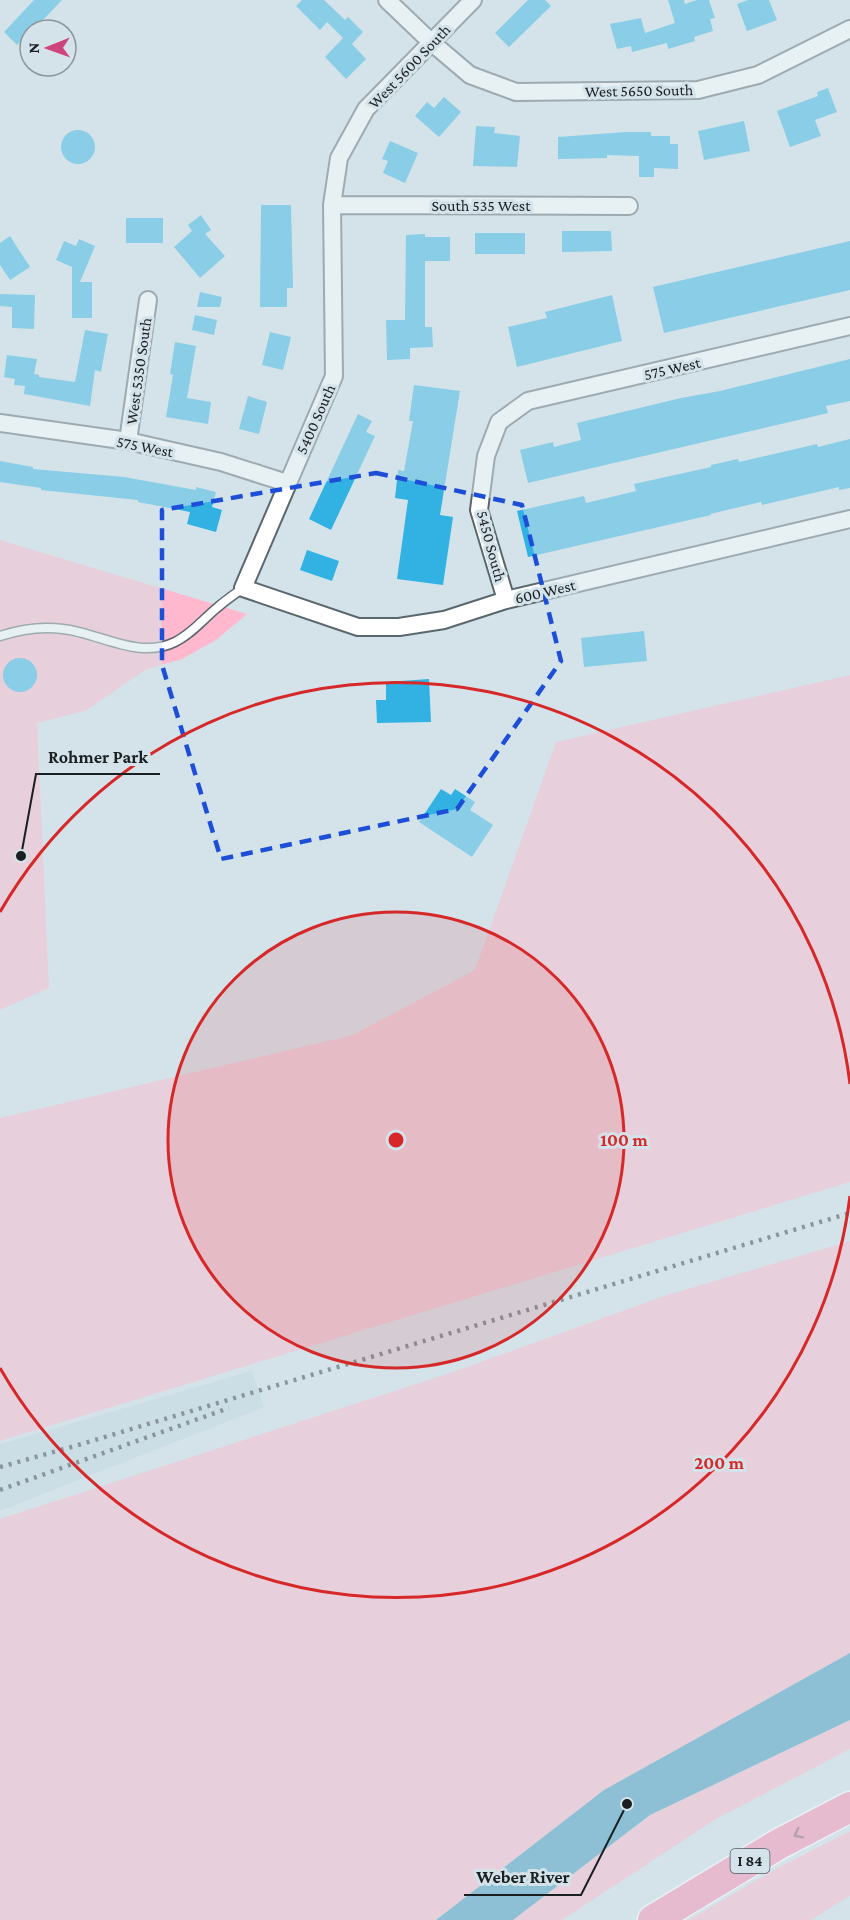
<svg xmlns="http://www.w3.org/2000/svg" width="850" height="1920" font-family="'Crimson Pro',serif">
<rect width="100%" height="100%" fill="#d4e3ea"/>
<path fill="#c2d7e2" d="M 252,1371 L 264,1407 L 0,1511 L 0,1444 Z"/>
<path fill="#ffb8cd" d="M 0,540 L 247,614 L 216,640 L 182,659 L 147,669 L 85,711 L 37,723 L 49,988 L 0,1010 Z
M 850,675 L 850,1182 L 0,1441 L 0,1118 L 353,1035 L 475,970 L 556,742 Z
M 850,1241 L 850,1653 L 604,1790 L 436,1920 L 0,1920 L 0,1519 L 450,1373 L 667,1295 Z
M 850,1720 L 850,1749 L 716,1819 L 562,1920 L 513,1920 L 650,1815 Z
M 850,1831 L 850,1896 L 811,1920 L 689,1920 L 783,1865 Z"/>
<path fill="#3a96bc" d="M 850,1653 L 850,1720 L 650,1815 L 513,1920 L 436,1920 L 604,1790 Z"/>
<path fill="#31b2e3" d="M 34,0 L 62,0 L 43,20 L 53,30 L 30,30 L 17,45 L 4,32 Z
M 302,0 L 324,0 L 345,20 L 348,17 L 363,32 L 352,44 L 366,59 L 346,79 L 325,57 L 343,38 L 327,22 L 320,30 L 296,6 Z
M 528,0 L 545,0 L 551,6 L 509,47 L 495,33 Z
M 668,0 L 684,0 L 685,4 L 697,0 L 709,0 L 715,18 L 710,19 L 713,31 L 694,37 L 695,41 L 668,49 L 667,43 L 632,52 L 631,46 L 617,49 L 610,24 L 641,18 L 645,33 L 675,23 Z
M 748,0 L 769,0 L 777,20 L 747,31 L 737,4 Z
M 828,88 L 837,112 L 815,120 L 821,136 L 790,147 L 777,111 L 818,96 L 817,92 Z
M 444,97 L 461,112 L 439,137 L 415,116 L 427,102 L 434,108 Z
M 744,121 L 750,151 L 704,160 L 698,131 Z
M 476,126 L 495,127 L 494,133 L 520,136 L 517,167 L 473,166 Z
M61 147a17 17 0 1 1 34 0a17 17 0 1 1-34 0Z
M 626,132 L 651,132 L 651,136 L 670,136 L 670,144 L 678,144 L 678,169 L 654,168 L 654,177 L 639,177 L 639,156 L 607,155 L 607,158 L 558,159 L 558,137 Z
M 390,141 L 418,153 L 405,183 L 383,173 L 388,161 L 382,159 Z
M 261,205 L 291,205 L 293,288 L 287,288 L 287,307 L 260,307 Z
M 201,215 L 211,230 L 205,234 L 225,256 L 200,278 L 174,247 L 192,231 L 188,225 Z
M 126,218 L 163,218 L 163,243 L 126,243 Z
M 562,231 L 611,231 L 612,251 L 562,252 Z
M 475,233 L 525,233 L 525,254 L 475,254 Z
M 425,234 L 425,237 L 450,237 L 450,261 L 425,261 L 425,327 L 432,327 L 433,347 L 410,348 L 410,359 L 387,360 L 386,320 L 405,320 L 406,235 Z
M 10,236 L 30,267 L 10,280 L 0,265 L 0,243 Z
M 79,239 L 95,246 L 80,282 L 92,282 L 92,318 L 72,318 L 72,267 L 56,260 L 64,241 L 76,246 Z
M 850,241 L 850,290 L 664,333 L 653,287 Z
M 200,292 L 222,297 L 220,307 L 197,307 Z
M 0,294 L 35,295 L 34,329 L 12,328 L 12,307 L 0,306 Z
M 612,295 L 622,341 L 517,367 L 508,327 L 547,318 L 545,312 Z
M 195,315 L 217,320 L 214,335 L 192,330 Z
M 85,330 L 108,334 L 101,372 L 95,370 L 90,406 L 24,394 L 25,386 L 14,385 L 15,379 L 4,377 L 7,355 L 37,359 L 34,374 L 39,375 L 39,377 L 75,382 Z
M 270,332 L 291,337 L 283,370 L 262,365 Z
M 175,342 L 196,346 L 187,398 L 211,402 L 208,424 L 166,417 L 173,375 L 170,374 Z
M 850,359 L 850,401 L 826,406 L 828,413 L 528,483 L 520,450 L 553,442 L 554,447 L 581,440 L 577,423 L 681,398 L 720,391 Z
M 414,385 L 460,391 L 440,515 L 453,517 L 443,585 L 397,579 L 408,500 L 395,498 L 398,470 L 404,471 L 413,421 L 409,421 Z
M 248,396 L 267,402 L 259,434 L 239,429 Z
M 358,414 L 372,421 L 366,432 L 375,436 L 331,530 L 309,519 Z
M 850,439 L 850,488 L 839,490 L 839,487 L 762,505 L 761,502 L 710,514 L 711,515 L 528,557 L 517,511 L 584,496 L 586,503 L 636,491 L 634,484 L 711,467 L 711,465 L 738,459 L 739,462 L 817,444 L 818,447 Z
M 0,461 L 33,467 L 33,469 L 124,477 L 196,490 L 196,487 L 216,492 L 212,507 L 222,510 L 216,532 L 187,524 L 190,512 L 138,502 L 138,500 L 41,490 L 41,488 L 0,482 Z
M 307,550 L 339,561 L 332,581 L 300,570 Z
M 644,631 L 647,661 L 584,667 L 581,638 Z
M3 675a17 17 0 1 1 34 0a17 17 0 1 1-34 0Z
M 429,679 L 431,722 L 377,723 L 376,700 L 386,700 L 386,682 Z
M 441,789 L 451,795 L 455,789 L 475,802 L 470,810 L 493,825 L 472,857 L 419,822 Z"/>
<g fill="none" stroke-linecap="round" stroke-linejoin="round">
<g stroke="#5b676e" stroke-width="11">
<path id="lane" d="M 0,636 C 21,629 41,626 63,629 C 99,633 139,660 175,642 C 192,634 203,619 218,607 C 226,600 235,594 243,588"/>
</g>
<g stroke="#5b676e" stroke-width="20">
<path id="street" d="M 387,0 L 431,42 L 470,75 L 516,92 L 698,90 L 758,75 L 850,29
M 473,0 L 366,109 L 339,158 L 332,205 L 334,376 L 243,588 L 358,627 L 399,627 L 444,620 L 506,600 L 850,519
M 332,205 L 629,206
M 0,423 L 128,441 L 221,462 L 287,483
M 128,441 L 148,300
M 506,600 L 479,510 L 486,456 L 499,422 L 528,401 L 850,326"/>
</g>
<g stroke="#fff" stroke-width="33">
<path id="highway" d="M 653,1920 L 779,1844 L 850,1807"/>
</g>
<use href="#lane" stroke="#fff" stroke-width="8"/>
<use href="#street" stroke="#fff" stroke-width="16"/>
<use href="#highway" stroke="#fc8bb1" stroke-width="30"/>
<path stroke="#31373b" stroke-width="4.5" stroke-dasharray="3 6" stroke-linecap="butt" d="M 0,1467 L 75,1446 L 850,1213
M 0,1490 L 229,1408"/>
</g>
<defs><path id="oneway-chevron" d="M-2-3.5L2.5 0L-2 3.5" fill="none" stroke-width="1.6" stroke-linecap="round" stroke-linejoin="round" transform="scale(1.5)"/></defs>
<use stroke="#8b556a" href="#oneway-chevron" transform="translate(798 1834) rotate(153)"/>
<path d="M0 0H850V1920H0ZM 376,473 L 522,505 L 561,661 L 457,809 L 221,859 L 162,665 L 162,510 Z" fill="#d4e3ea" fill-opacity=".55" fill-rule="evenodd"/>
<path fill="none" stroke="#1d4ed8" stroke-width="4.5" stroke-dasharray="12 8" stroke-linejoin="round" d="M 376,473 L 522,505 L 561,661 L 457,809 L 221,859 L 162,665 L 162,510 Z"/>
<circle cx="396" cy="1140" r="228" fill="#d62828" fill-opacity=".12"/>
<g fill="none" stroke="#d62828" stroke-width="3">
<circle cx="396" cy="1140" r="228"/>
<path d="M850 1196A457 457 0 0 1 0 1368M0 912A457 457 0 0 1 850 1084"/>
</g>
<g text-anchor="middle" stroke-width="6" stroke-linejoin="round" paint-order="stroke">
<rect fill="#d4e3ea" stroke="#525a5e" stroke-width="1.5" x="730.5" y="1849" width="39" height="24" rx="4.5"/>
<g font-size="15" font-weight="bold" fill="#1a1f22">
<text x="750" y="1866">I 84</text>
</g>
<g font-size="16" fill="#1a1f22" stroke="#d4e3ea">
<text transform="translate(409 66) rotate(-46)" y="6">West 5600 South</text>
<text transform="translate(639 90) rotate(-1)" y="6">West 5650 South</text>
<text x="481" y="211">South 535 West</text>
<text transform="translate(672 368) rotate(-13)" y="6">575 West</text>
<text transform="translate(138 371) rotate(-82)" y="6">West 5350 South</text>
<text transform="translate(315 419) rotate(-66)" y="6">5400 South</text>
<text transform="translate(145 446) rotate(11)" y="6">575 West</text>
<text transform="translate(492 546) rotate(75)" y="6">5450 South</text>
<text transform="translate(545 591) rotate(-13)" y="6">600 West</text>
</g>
</g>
<circle cx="396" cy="1140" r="9" fill="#d62828" stroke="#d4e3ea" stroke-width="3"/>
<g font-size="18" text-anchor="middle" font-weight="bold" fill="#d62828" stroke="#d4e3ea" stroke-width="6" stroke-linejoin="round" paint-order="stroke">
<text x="624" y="1146">100 m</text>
<text x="719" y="1469">200 m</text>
</g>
<path fill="none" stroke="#1a1f22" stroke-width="2" d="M21 856L36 774H160M627 1804L581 1895H464"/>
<g fill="#1a1f22" stroke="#d4e3ea" stroke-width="2">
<circle cx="21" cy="856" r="6"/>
<circle cx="627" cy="1804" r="6"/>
</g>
<g font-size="18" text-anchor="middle" font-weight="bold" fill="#1a1f22" stroke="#d4e3ea" stroke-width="6" stroke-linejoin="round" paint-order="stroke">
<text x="98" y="763">Rohmer Park</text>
<text x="523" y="1883">Weber River</text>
</g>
<g transform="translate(48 48) rotate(269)"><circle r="28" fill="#d4e3ea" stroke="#8a959a" stroke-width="1.5"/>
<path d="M0-4.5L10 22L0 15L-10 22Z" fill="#ce447c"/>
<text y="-9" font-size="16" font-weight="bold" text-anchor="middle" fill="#1a1f22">N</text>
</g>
</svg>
